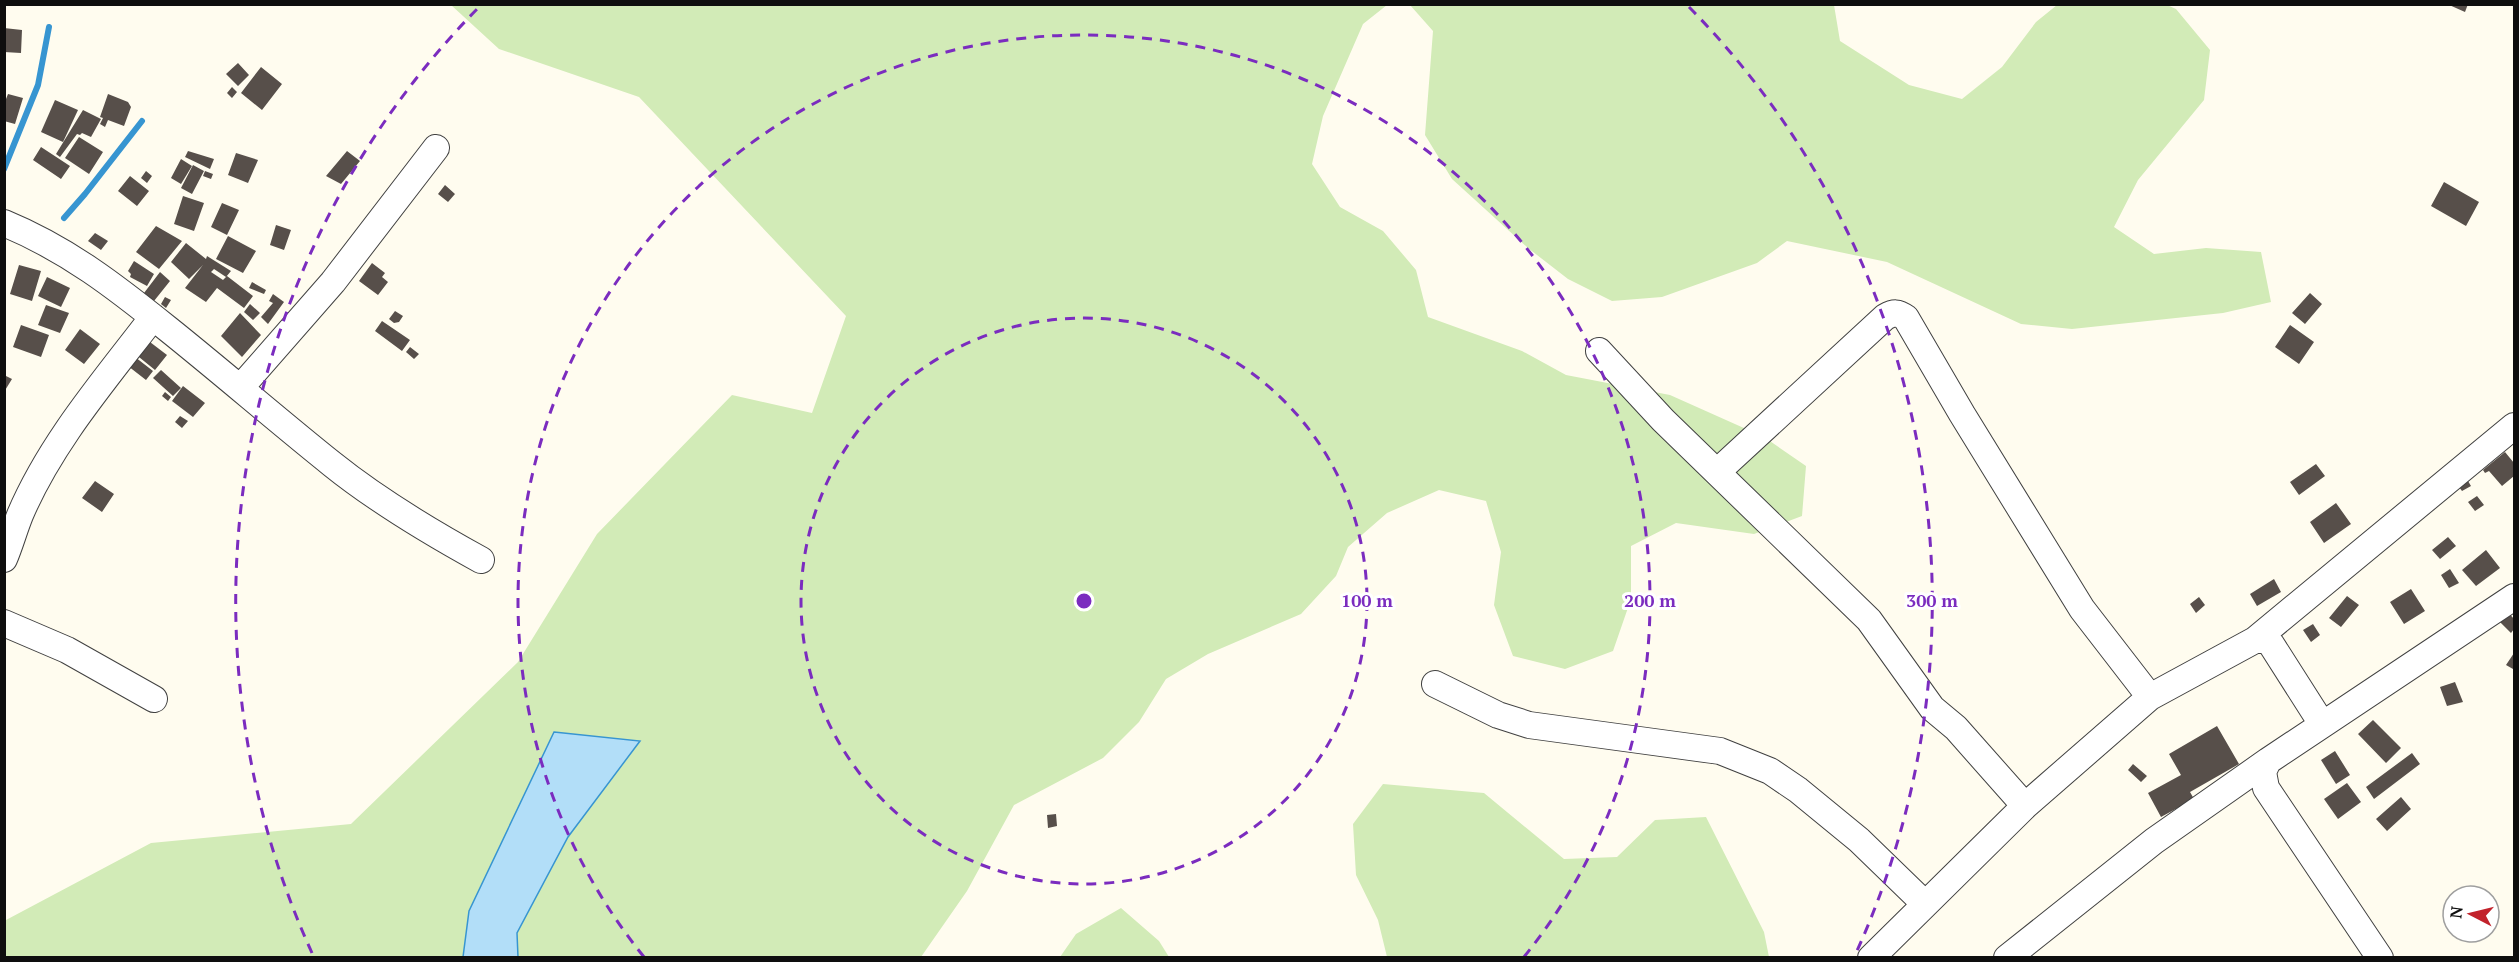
<svg xmlns="http://www.w3.org/2000/svg" width="2519" height="962" font-family="'PT Serif',serif">
<rect width="100%" height="100%" fill="#fffcef"/>
<path fill="#d2ebb7" d="M 451,5 L 1387,5 L 1363,24 L 1323,116 L 1312,164 L 1340,207 L 1383,231 L 1416,270 L 1428,317 L 1522,351 L 1566,375 L 1670,395 L 1764,437 L 1806,466 L 1802,516 L 1754,534 L 1676,523 L 1631,546 L 1631,599 L 1613,651 L 1565,669 L 1513,656 L 1494,605 L 1501,552 L 1486,501 L 1439,490 L 1387,513 L 1348,547 L 1336,576 L 1301,614 L 1208,654 L 1166,679 L 1139,722 L 1103,758 L 1014,805 L 967,891 L 921,957 L 518,957 L 517,933 L 568,837 L 640,741 L 469,911 L 463,957 L 5,958 L 6,920 L 151,843 L 351,824 L 518,662 L 597,534 L 732,395 L 812,413 L 846,316 L 639,97 L 499,49 Z
M 1410,5 L 1834,5 L 1840,41 L 1909,85 L 1962,99 L 2002,67 L 2036,22 L 2057,5 L 2167,5 L 2176,9 L 2210,50 L 2204,100 L 2138,180 L 2114,227 L 2154,254 L 2206,248 L 2261,252 L 2271,302 L 2223,313 L 2072,329 L 2021,324 L 1887,262 L 1787,241 L 1757,263 L 1662,297 L 1612,301 L 1568,279 L 1528,248 L 1452,179 L 1425,135 L 1433,31 Z
M 1383,784 L 1484,793 L 1564,859 L 1617,857 L 1655,820 L 1706,817 L 1764,932 L 1769,957 L 1387,957 L 1378,920 L 1356,875 L 1353,824 Z
M 1121,908 L 1159,941 L 1169,957 L 1060,957 L 1076,934 Z"/>
<path fill="#b2def8" stroke="#3795d1" stroke-width="1.5" d="M 554,732 L 640,741 L 568,837 L 517,933 L 518,957 L 463,957 L 469,911 Z"/>
<g fill="none" stroke-linecap="round" stroke-linejoin="round">
<path stroke="#3795d1" stroke-width="6" d="M 4,169 L 38,85 L 49,27
M 64,218 L 85,194 L 142,121"/>
</g>
<path fill="#574f4a" d="M 2447,4 L 2468,4 L 2465,12 Z
M 4,28 L 22,30 L 21,53 L 4,52 Z
M 238,63 L 249,75 L 238,86 L 226,74 Z
M 261,67 L 282,84 L 262,110 L 241,93 Z
M 232,87 L 237,92 L 232,98 L 227,93 Z
M 8,94 L 23,98 L 15,124 L 4,121 L 4,104 Z
M 108,94 L 128,102 L 131,107 L 124,126 L 108,120 L 105,127 L 100,124 L 103,118 L 100,117 Z
M 55,100 L 78,110 L 63,142 L 41,132 Z
M 83,110 L 101,119 L 91,137 L 82,133 L 80,135 L 77,134 L 60,157 L 56,154 Z
M 79,137 L 103,152 L 89,174 L 65,158 Z
M 41,147 L 70,166 L 61,179 L 33,160 Z
M 188,151 L 214,159 L 210,169 L 185,157 Z
M 347,151 L 360,161 L 341,184 L 326,176 Z
M 236,153 L 258,160 L 248,183 L 228,175 Z
M 181,159 L 192,166 L 181,184 L 171,178 Z
M 193,165 L 204,171 L 192,194 L 181,188 Z
M 146,171 L 152,176 L 147,183 L 141,178 Z
M 205,171 L 213,174 L 211,179 L 203,176 Z
M 130,176 L 149,191 L 137,206 L 118,191 Z
M 2444,182 L 2479,202 L 2466,226 L 2431,206 Z
M 445,185 L 455,194 L 448,202 L 438,194 Z
M 183,196 L 204,203 L 194,231 L 174,224 Z
M 222,203 L 239,210 L 227,235 L 211,227 Z
M 276,225 L 291,230 L 284,250 L 270,245 Z
M 156,226 L 182,241 L 159,269 L 136,252 Z
M 95,233 L 108,241 L 101,250 L 88,241 Z
M 228,236 L 256,251 L 243,273 L 216,259 Z
M 186,243 L 206,259 L 207,256 L 231,271 L 226,277 L 214,269 L 211,272 L 223,280 L 227,276 L 253,296 L 244,308 L 217,288 L 206,302 L 185,288 L 203,265 L 189,279 L 171,262 Z
M 134,261 L 154,274 L 147,286 L 130,277 L 131,274 L 128,271 Z
M 372,263 L 385,273 L 382,277 L 388,282 L 378,295 L 359,281 Z
M 19,265 L 41,271 L 32,301 L 10,294 Z
M 160,272 L 170,281 L 154,301 L 144,293 Z
M 47,277 L 70,288 L 61,307 L 38,296 Z
M 252,282 L 266,290 L 264,294 L 249,288 Z
M 2310,293 L 2322,304 L 2305,324 L 2292,313 Z
M 273,294 L 284,302 L 268,324 L 261,317 L 273,303 L 269,301 Z
M 165,297 L 171,300 L 166,308 L 161,304 Z
M 250,304 L 260,313 L 253,320 L 244,312 Z
M 46,305 L 69,313 L 60,333 L 38,325 Z
M 395,311 L 403,316 L 399,322 L 394,323 L 389,319 Z
M 240,313 L 261,335 L 242,357 L 221,336 Z
M 382,321 L 410,340 L 402,351 L 375,331 Z
M 21,325 L 49,335 L 41,357 L 13,347 Z
M 2290,325 L 2314,342 L 2299,364 L 2275,347 Z
M 80,329 L 100,344 L 84,364 L 65,350 Z
M 146,339 L 167,355 L 155,370 L 134,353 Z
M 410,347 L 419,354 L 414,359 L 406,352 Z
M 135,357 L 153,371 L 146,380 L 128,366 Z
M 161,370 L 181,388 L 173,396 L 153,378 Z
M 4,375 L 12,379 L 4,392 Z
M 183,386 L 205,403 L 193,417 L 172,401 Z
M 165,392 L 171,397 L 168,401 L 162,396 Z
M 180,416 L 188,421 L 182,428 L 175,422 Z
M 2505,452 L 2514,463 L 2514,476 L 2502,486 L 2489,471 L 2485,473 L 2483,470 Z
M 2316,464 L 2325,476 L 2299,495 L 2290,482 Z
M 95,481 L 114,494 L 102,512 L 82,498 Z
M 2468,481 L 2471,486 L 2462,491 L 2459,487 Z
M 2477,496 L 2484,505 L 2475,511 L 2468,502 Z
M 2336,503 L 2351,524 L 2324,543 L 2310,522 Z
M 2448,537 L 2456,546 L 2440,559 L 2432,550 Z
M 2486,550 L 2500,568 L 2476,586 L 2462,570 Z
M 2450,569 L 2459,583 L 2449,588 L 2441,575 Z
M 2274,579 L 2281,592 L 2257,606 L 2250,594 Z
M 2411,589 L 2425,611 L 2404,624 L 2390,602 Z
M 2347,596 L 2359,605 L 2341,627 L 2329,618 Z
M 2199,597 L 2205,605 L 2196,613 L 2190,604 Z
M 2507,611 L 2514,619 L 2514,629 L 2511,633 L 2498,620 Z
M 2313,624 L 2320,635 L 2311,642 L 2303,630 Z
M 2514,653 L 2514,667 L 2513,669 L 2506,665 Z
M 2455,682 L 2463,702 L 2447,706 L 2440,687 Z
M 2373,720 L 2401,748 L 2386,763 L 2358,734 Z
M 2217,726 L 2239,764 L 2190,792 L 2194,799 L 2161,817 L 2148,793 L 2181,775 L 2169,754 Z
M 2335,751 L 2350,775 L 2336,784 L 2321,760 Z
M 2412,753 L 2420,764 L 2374,799 L 2366,787 Z
M 2133,764 L 2147,776 L 2141,782 L 2128,770 Z
M 2347,783 L 2361,802 L 2338,819 L 2324,799 Z
M 2401,797 L 2411,809 L 2387,831 L 2376,819 Z
M 1056,814 L 1057,826 L 1048,828 L 1047,815 Z"/>
<g fill="none" stroke-linecap="round" stroke-linejoin="round">
<g stroke="#414141" stroke-width="28">
<path id="minor" d="M 4,223 C 67,249 116,287 168,329 C 223,373 277,420 332,464 C 378,501 430,532 481,560
M 1599,351 L 1663,420 L 1869,620 L 1932,708 L 1956,728 L 2025,806
M 241,387 L 333,282 L 436,148
M 1717,472 L 1885,317 C 1894,312 1898,312 1906,318 L 1962,414 L 2082,609 L 2150,697
M 4,559 C 10,545 14,530 20,515 C 51,442 105,380 153,317
M 4,623 L 67,650 L 154,699
M 2255,640 L 2265,640 L 2271,644 L 2322,724
M 1435,684 L 1498,715 L 1529,725 L 1720,751 L 1770,771 L 1798,790 L 1859,840 L 1925,904
M 2268,761 L 2263,772 L 2266,788 L 2380,958
M 1871,958 L 2025,806 L 2150,697 L 2255,640 L 2514,426
M 2007,958 L 2154,841 L 2268,761 L 2514,597"/>
</g>
<use href="#minor" stroke="#fff" stroke-width="26"/>
</g>
<g fill="none" stroke="#7b2cbf" stroke-width="3" stroke-dasharray="10 8">
<circle cx="1084" cy="601" r="283"/>
<path d="M644 957A566 566 0 1 1 1524 957"/>
<path d="M312 953A848 848 0 0 1 479 7M1689 7A848 848 0 0 1 1856 953"/>
</g>
<circle cx="1084" cy="601" r="9" fill="#7b2cbf" stroke="#fff" stroke-width="3"/>
<g font-size="18" text-anchor="middle" font-weight="bold" fill="#7b2cbf" stroke="#fff" stroke-width="6" stroke-linejoin="round" paint-order="stroke">
<text x="1367" y="607">100 m</text>
<text x="1650" y="607">200 m</text>
<text x="1932" y="607">300 m</text>
</g>
<rect width="2519" height="962" fill="none" stroke="#0e0e0e" stroke-width="12"/>
<g transform="translate(2471 914) rotate(277)"><circle r="28" fill="#ffffff" stroke="#9f9f9f" stroke-width="1.5"/>
<path d="M0-4.5L10 22L0 15L-10 22Z" fill="#c2222b"/>
<text y="-9" font-size="16" font-weight="bold" text-anchor="middle" fill="#0e0e0e">N</text>
</g>
</svg>
